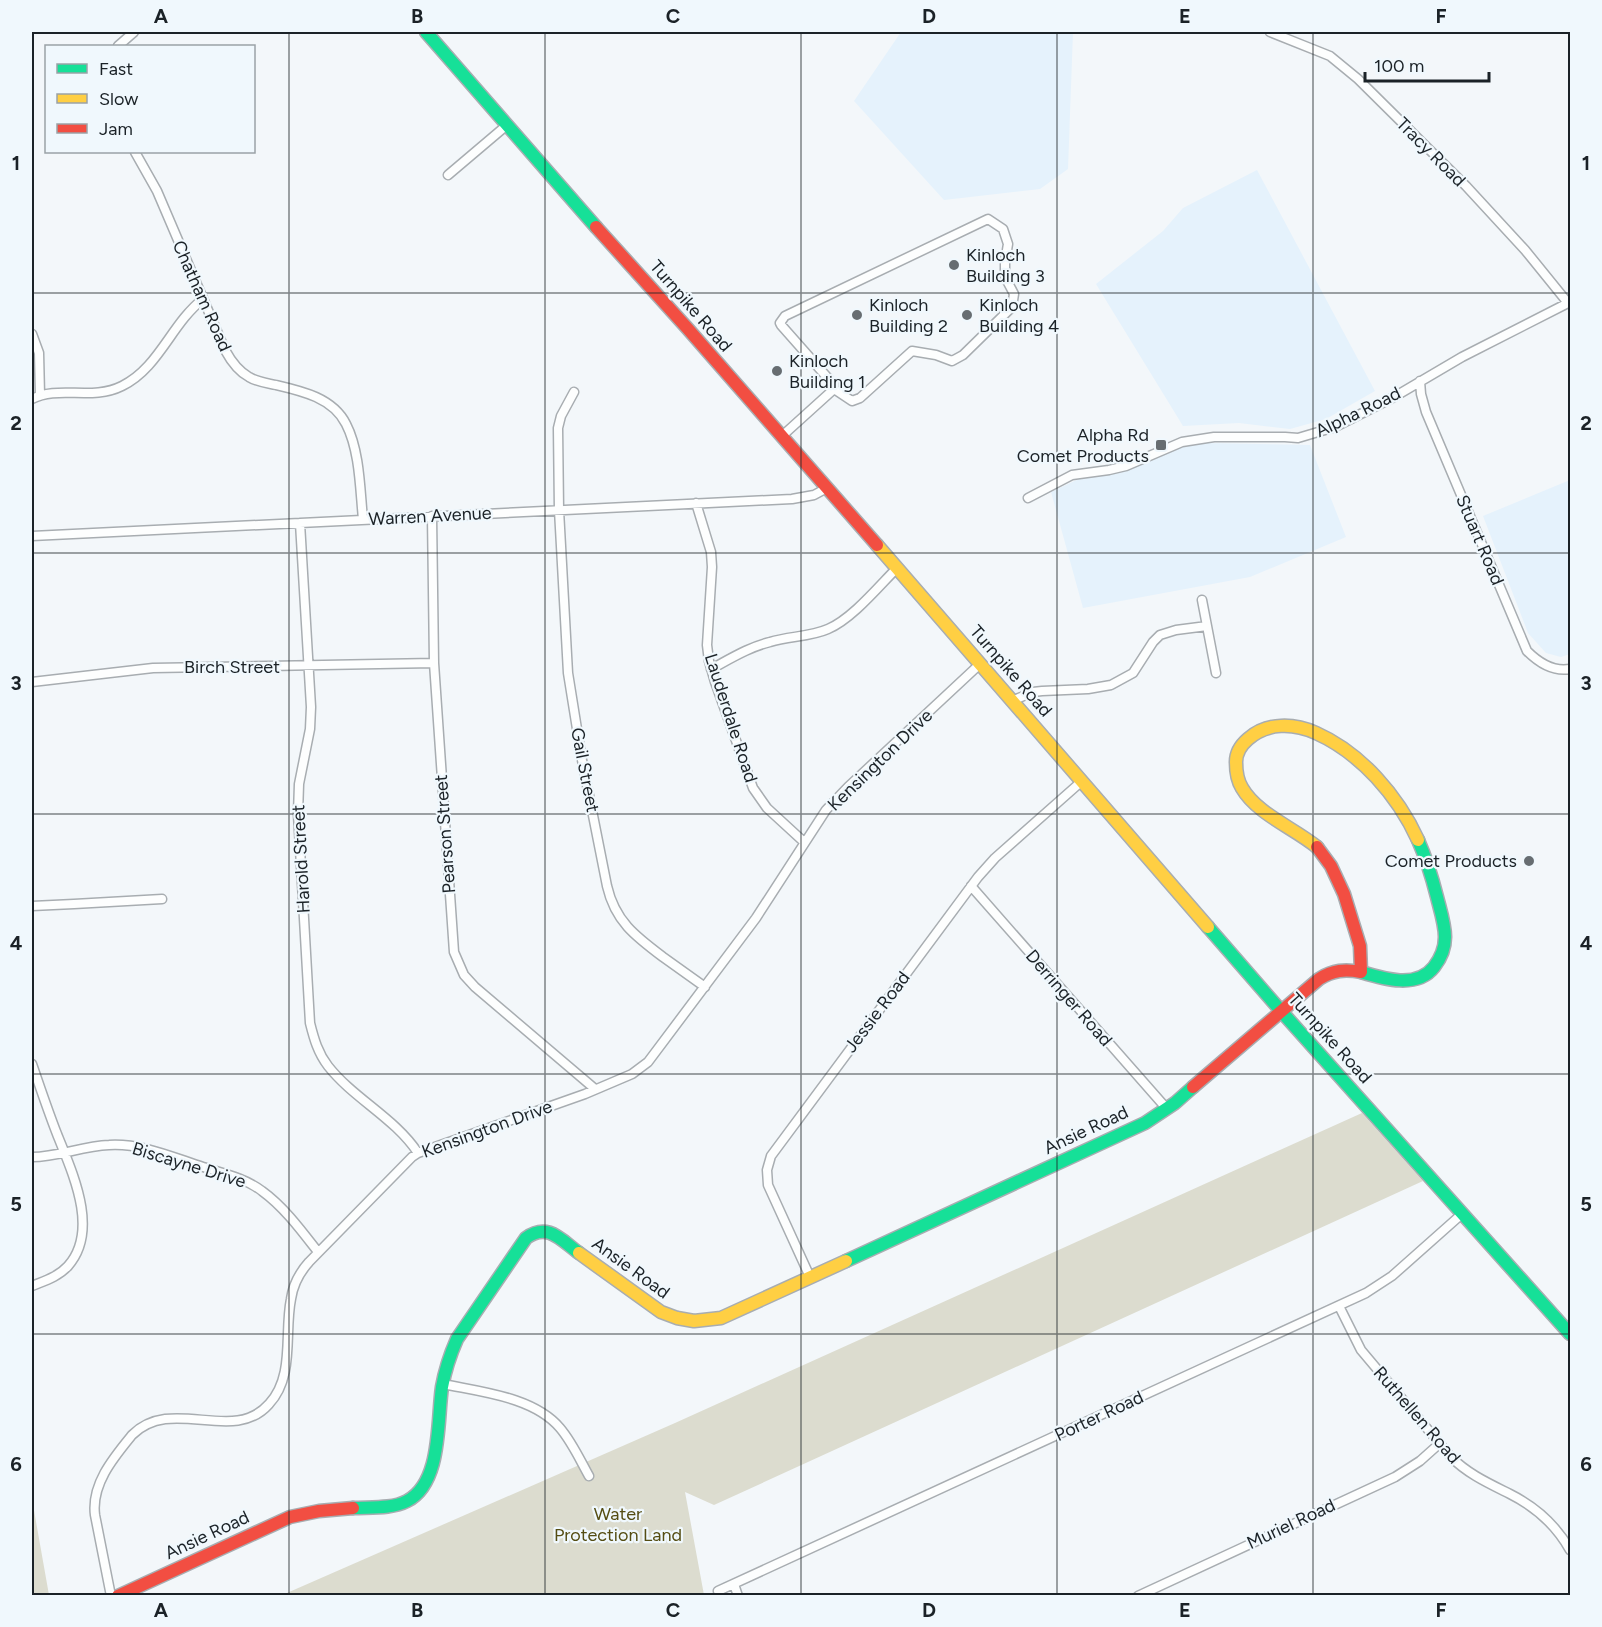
<svg xmlns="http://www.w3.org/2000/svg" width="1602" height="1627" font-family="Figtree,sans-serif">
<rect width="100%" height="100%" fill="#f3f7fa"/>
<path fill="#e5f2fc" d="M 901,32 L 1073,32 L 1068,169 L 1040,189 L 944,200 L 854,101 Z
M 1257,170 L 1375,391 L 1326,419 L 1290,429 L 1239,423 L 1183,426 L 1096,284 L 1163,231 L 1183,208 Z
M 1204,443 L 1310,445 L 1346,537 L 1250,577 L 1083,608 L 1051,492 L 1079,479 L 1120,473 L 1178,448 Z
M 1570,480 L 1570,654 L 1561,657 L 1546,653 L 1528,633 L 1483,516 Z"/>
<path fill="#dcdccf" d="M 1362,1113 L 1423,1181 L 714,1505 L 685,1492 L 704,1595 L 280,1596 L 675,1423 Z
M 32,1499 L 49,1595 L 32,1595 Z"/>
<g fill="none" stroke-linecap="round" stroke-linejoin="round">
<g stroke="#a8adb1" stroke-width="11">
<path id="street" d="M 1270,32 L 1330,56 L 1358,79 L 1466,186 L 1525,250 L 1568,303
M 118,46 L 134,32
M 135,152 L 157,191 L 225,350 C 231,361 238,371 249,377 C 257,382 267,383 276,385 C 302,391 333,398 346,424 C 360,451 360,490 363,519
M 448,175 L 507,125
M 988,219 L 1003,229 L 1008,244 L 1005,262 L 1005,277 L 1014,294 L 1012,307 L 963,355 L 952,361 L 936,355 L 912,351 L 860,398 L 852,401 L 834,389 L 834,385 L 781,325 L 780,323 L 785,316 Z
M 32,334 L 39,353 L 40,395
M 1420,381 L 1421,394 L 1426,412 L 1527,651 C 1539,663 1553,672 1570,669
M 574,392 L 561,416 L 558,428 L 559,510 L 568,673 L 582,760 L 607,886 C 615,921 635,936 663,957 C 677,967 691,977 705,987
M 32,399 C 58,385 92,401 122,386 C 159,368 171,324 203,299
M 782,436 L 834,389
M 1028,498 L 1072,475 L 1109,470 L 1126,466 L 1182,442 L 1214,437 L 1285,437 L 1298,438 L 1335,427 L 1394,397 L 1462,357 L 1570,302
M 696,503 L 711,552 L 712,567 L 707,645 L 709,661 L 715,682 L 753,788 L 767,808 L 804,842
M 432,516 L 434,663 L 454,952 L 464,975 L 475,987 L 595,1089
M 300,523 L 311,707 L 310,729 L 299,784 L 298,814 L 310,1023 C 314,1039 318,1053 328,1066 C 354,1099 395,1118 418,1153
M 32,536 L 792,499 L 814,495 L 827,488
M 1202,600 L 1207,626
M 711,669 C 730,659 749,647 770,642 C 789,636 810,637 828,629 C 852,619 879,586 897,568
M 32,682 L 153,668 L 434,663
M 1014,700 L 1033,692 L 1042,691 L 1088,689 L 1111,685 L 1133,673 L 1153,642 L 1160,635 L 1176,630 L 1207,626 L 1216,673
M 971,886 L 1167,1109
M 32,906 L 74,904 L 162,899
M 32,1064 C 40,1087 48,1111 57,1134 C 72,1172 100,1230 68,1266 C 58,1277 44,1281 32,1286
M 32,1157 C 58,1157 82,1146 109,1145 C 141,1143 172,1157 203,1167 C 222,1173 245,1178 262,1191 C 284,1207 301,1230 318,1252
M 810,1277 L 768,1185 L 767,1170 L 771,1156 L 978,877 L 995,858 L 1082,781
M 1339,1306 L 1361,1350 L 1451,1457 C 1468,1474 1488,1483 1510,1494 C 1536,1507 1556,1525 1570,1550
M 443,1384 C 481,1392 534,1397 560,1428 C 572,1442 580,1460 589,1476
M 734,1584 L 738,1596
M 718,1591 L 1366,1293 L 1392,1276 L 1463,1213
M 111,1596 L 95,1515 C 91,1484 114,1457 132,1435 C 172,1395 233,1445 269,1404 C 295,1376 284,1333 291,1299 C 293,1285 300,1272 309,1262 L 412,1157 L 418,1153 L 585,1094 L 632,1074 L 648,1062 L 756,918 L 826,810 L 848,787 L 981,663
M 1138,1596 L 1395,1477 L 1420,1461 L 1439,1444"/>
</g>
<g stroke="#a8adb1" stroke-width="15">
<path id="fast" d="M 426,32 L 596,227
M 1208,927 L 1281,1011 L 1570,1334
M 1361,972 C 1384,979 1417,989 1434,967 C 1441,958 1445,948 1445,937 C 1445,924 1440,909 1437,897 C 1432,877 1426,858 1418,840
M 846,1261 L 1145,1123 L 1175,1103 L 1193,1087
M 353,1508 C 371,1507 392,1509 407,1501 C 442,1483 437,1421 442,1387 C 445,1370 450,1355 457,1339 L 526,1238 C 548,1222 561,1240 579,1253"/>
</g>
<g stroke="#a8adb1" stroke-width="15">
<path id="slow" d="M 877,545 L 1208,927
M 1317,847 C 1294,828 1257,814 1242,788 C 1237,780 1236,771 1236,762 C 1236,752 1241,745 1248,739 C 1267,722 1294,723 1316,733 C 1361,753 1398,796 1418,840
M 579,1253 L 661,1312 L 677,1318 L 694,1321 L 721,1318 L 846,1261"/>
</g>
<g stroke="#a8adb1" stroke-width="15">
<path id="jam" d="M 596,227 L 688,329 L 877,545
M 1193,1087 L 1319,979 C 1333,970 1345,969 1361,972 L 1360,946 L 1344,894 L 1331,866 L 1317,847
M 118,1596 L 290,1517 L 319,1511 L 353,1508"/>
</g>
<use href="#street" stroke="#fdfefe" stroke-width="8"/>
<use href="#fast" stroke="#16e098" stroke-width="12"/>
<use href="#slow" stroke="#ffcf43" stroke-width="12"/>
<use href="#jam" stroke="#f24e42" stroke-width="12"/>
</g>
<path fill="none" stroke="#1b2227" stroke-width="1.5" stroke-opacity="0.55" d="M 289,32 L 289,1596M 545,32 L 545,1596M 801,32 L 801,1596M 1057,32 L 1057,1596M 1313,32 L 1313,1596M 32,293 L 1570,293M 32,553 L 1570,553M 32,814 L 1570,814M 32,1074 L 1570,1074M 32,1334 L 1570,1334"/>
<g fill="#676d71" stroke="#f0f8fd" stroke-width="2">
<circle cx="954" cy="265" r="6"/>
<circle cx="857" cy="315" r="6"/>
<circle cx="967" cy="315" r="6"/>
<circle cx="777" cy="371" r="6"/>
<rect x="1155" y="439" width="12" height="12" rx="3"/>
<circle cx="1529" cy="861" r="6"/>
</g>
<g text-anchor="middle" stroke-width="4.5" stroke-linejoin="round" paint-order="stroke">
<g font-size="18" fill="#1b2227" stroke="#f0f8fd">
<text transform="translate(1431 152) rotate(45)" y="6">Tracy Road</text>
<text transform="translate(202 296) rotate(66)" y="6">Chatham Road</text>
<text transform="translate(691 306) rotate(49)" y="6">Turnpike Road</text>
<text transform="translate(1358 412) rotate(-26)" y="6">Alpha Road</text>
<text transform="translate(430 516) rotate(-3)" y="6">Warren Avenue</text>
<text transform="translate(1480 540) rotate(67)" y="6">Stuart Road</text>
<text x="232" y="673">Birch Street</text>
<text transform="translate(1011 671) rotate(49)" y="6">Turnpike Road</text>
<text transform="translate(731 718) rotate(72)" y="6">Lauderdale Road</text>
<text transform="translate(880 760) rotate(-44)" y="6">Kensington Drive</text>
<text transform="translate(585 770) rotate(79)" y="6">Gail Street</text>
<text transform="translate(445 834) rotate(-94)" y="6">Pearson Street</text>
<text transform="translate(301 859) rotate(-93)" y="6">Harold Street</text>
<text transform="translate(1069 998) rotate(49)" y="6">Derringer Road</text>
<text transform="translate(877 1012) rotate(-53)" y="6">Jessie Road</text>
<text transform="translate(1330 1038) rotate(48)" y="6">Turnpike Road</text>
<text transform="translate(487 1129) rotate(-20)" y="6">Kensington Drive</text>
<text transform="translate(1086 1130) rotate(-25)" y="6">Ansie Road</text>
<text transform="translate(189 1165) rotate(17)" y="6">Biscayne Drive</text>
<text transform="translate(631 1268) rotate(36)" y="6">Ansie Road</text>
<text transform="translate(1417 1415) rotate(49)" y="6">Ruthellen Road</text>
<text transform="translate(1099 1416) rotate(-25)" y="6">Porter Road</text>
<text transform="translate(1291 1524) rotate(-25)" y="6">Muriel Road</text>
<text transform="translate(207 1535) rotate(-25)" y="6">Ansie Road</text>
</g>
<g font-size="18" fill="#1b2227" stroke="#f0f8fd" text-anchor="start">
<text x="966" y="261">Kinloch<tspan x="966" dy="21">Building 3</tspan></text>
<text x="869" y="311">Kinloch<tspan x="869" dy="21">Building 2</tspan></text>
<text x="979" y="311">Kinloch<tspan x="979" dy="21">Building 4</tspan></text>
<text x="789" y="367">Kinloch<tspan x="789" dy="21">Building 1</tspan></text>
<text x="1149" y="441" text-anchor="end">Alpha Rd<tspan x="1149" dy="21">Comet Products</tspan></text>
<text x="1517" y="867" text-anchor="end">Comet Products</text>
</g>
<g font-size="18" fill="#554d13" stroke="#f0f8fd">
<text x="618" y="1520">Water<tspan x="618" dy="21">Protection Land</tspan></text>
</g>
</g>
<rect width="1602" height="1627" fill="none" stroke="#f0f8fd" stroke-width="66"/>
<rect x="45" y="45" width="210" height="108" fill="#f0f8fd" stroke="#9ba2a7" stroke-width="1.5"/>
<rect x="57" y="64" width="30" height="9" fill="#16e098" stroke="#9ba2a7" stroke-width="1.5"/>
<text x="99" y="75" font-size="18" fill="#1b2227">Fast</text>
<rect x="57" y="94" width="30" height="9" fill="#ffcf43" stroke="#9ba2a7" stroke-width="1.5"/>
<text x="99" y="105" font-size="18" fill="#1b2227">Slow</text>
<rect x="57" y="124" width="30" height="9" fill="#f24e42" stroke="#9ba2a7" stroke-width="1.5"/>
<text x="99" y="135" font-size="18" fill="#1b2227">Jam</text>
<path d="M1365 72v9h124v-9" fill="none" stroke="#1b2227" stroke-width="3"/>
<text x="1374" y="72" font-size="18" fill="#1b2227" stroke="#f0f8fd" stroke-width="4.5" paint-order="stroke">100 m</text>
<rect x="33" y="33" width="1536" height="1561" fill="none" stroke="#1b2227" stroke-width="2"/>
<g font-size="20" text-anchor="middle" font-weight="bold" fill="#1b2227">
<text x="161" y="23">A</text>
<text x="417" y="23">B</text>
<text x="673" y="23">C</text>
<text x="929" y="23">D</text>
<text x="1185" y="23">E</text>
<text x="1441" y="23">F</text>
<text x="16" y="170">1</text>
<text x="1586" y="170">1</text>
<text x="16" y="430">2</text>
<text x="1586" y="430">2</text>
<text x="16" y="690">3</text>
<text x="1586" y="690">3</text>
<text x="16" y="950">4</text>
<text x="1586" y="950">4</text>
<text x="16" y="1211">5</text>
<text x="1586" y="1211">5</text>
<text x="16" y="1471">6</text>
<text x="1586" y="1471">6</text>
<text x="161" y="1617">A</text>
<text x="417" y="1617">B</text>
<text x="673" y="1617">C</text>
<text x="929" y="1617">D</text>
<text x="1185" y="1617">E</text>
<text x="1441" y="1617">F</text>
</g>
</svg>
